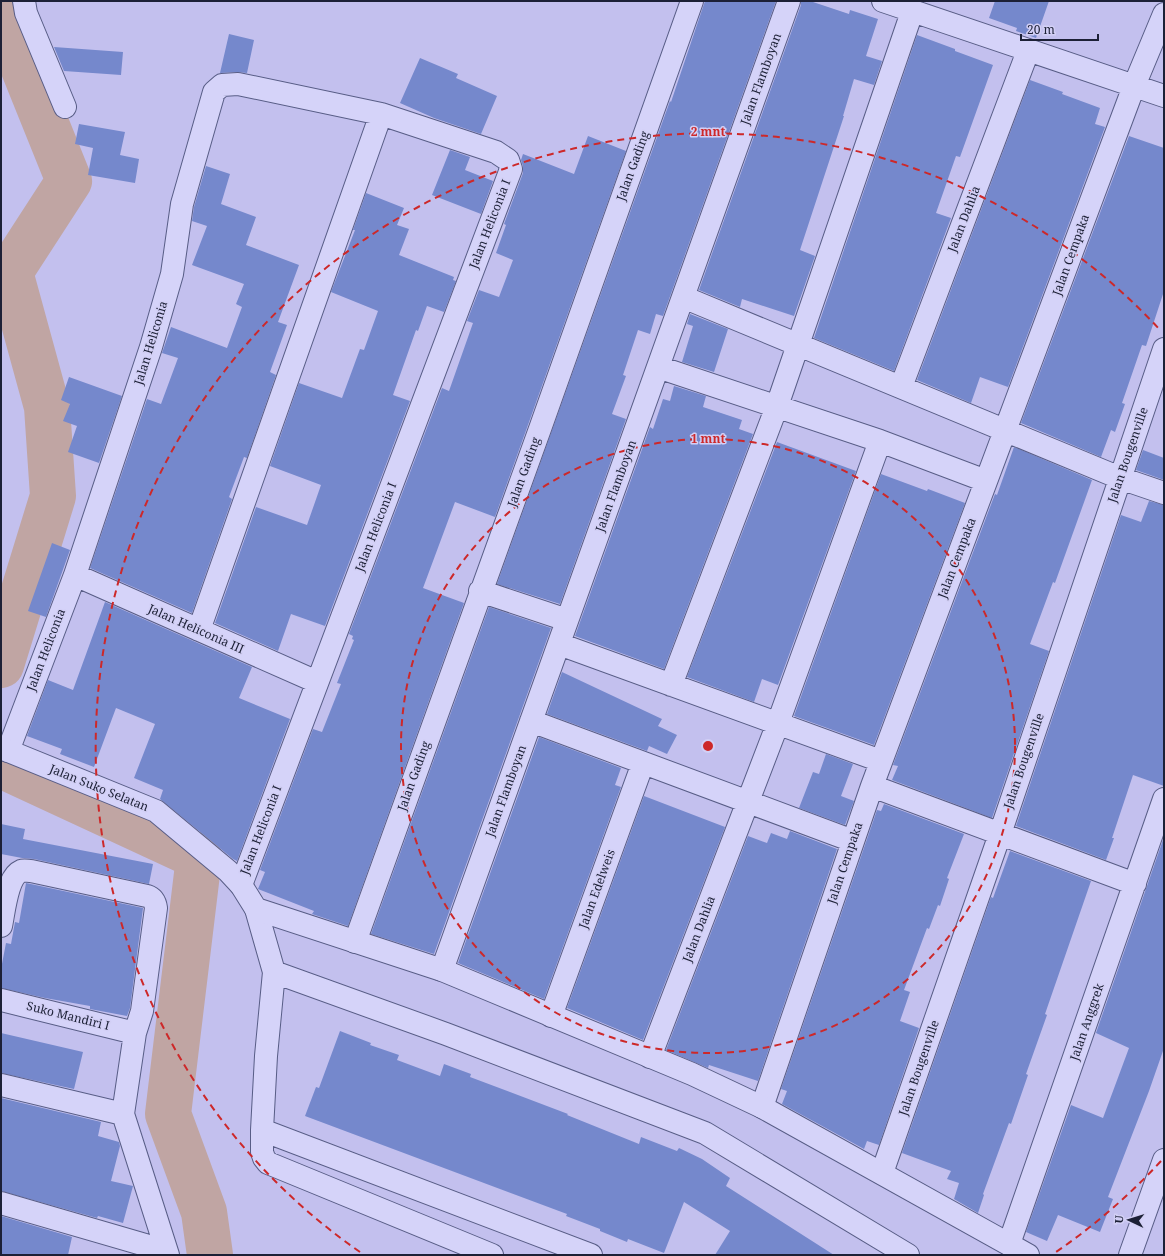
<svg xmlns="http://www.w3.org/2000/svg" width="1165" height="1256" font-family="'Noto Serif',serif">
<rect width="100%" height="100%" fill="#c3c0ee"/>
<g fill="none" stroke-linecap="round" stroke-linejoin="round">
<path stroke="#c0a5a3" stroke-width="46" d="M 1,12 L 69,181 L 10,272 L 47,407 L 53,496 L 1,665
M 1,765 L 199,857 L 168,1114 L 204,1212 L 210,1255"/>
</g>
<path fill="#7588cc" d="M 705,1 L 776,1 L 663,316 L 656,314 L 650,334 L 638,330 L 623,375 L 626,376 L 612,414 L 626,419 L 560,604 L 497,584 L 670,101 L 671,102 Z
M 801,1 L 810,1 L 849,14 L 850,10 L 878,19 L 866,56 L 882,61 L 874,85 L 854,79 L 843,116 L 844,116 L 800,250 L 815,256 L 794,316 L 742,299 L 740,307 L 699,290 L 801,5 Z
M 995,1 L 1049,1 L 1036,38 L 1016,31 L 1017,28 L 989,18 Z
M 229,34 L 254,40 L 247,73 L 237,72 L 220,73 Z
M 917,35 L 955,49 L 955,51 L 993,65 L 960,157 L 956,156 L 936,213 L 951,218 L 894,371 L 814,338 Z
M 54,47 L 123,52 L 121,75 L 64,71 Z
M 420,58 L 458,74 L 456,78 L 497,96 L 481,134 L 434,118 L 400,103 Z
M 1030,80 L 1063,92 L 1062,94 L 1100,108 L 1095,124 L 1105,127 L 1008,387 L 980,377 L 971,403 L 917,380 Z
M 79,124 L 125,132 L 120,155 L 139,159 L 135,183 L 88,175 L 93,148 L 75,144 Z
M 588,136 L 626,151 L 495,517 L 455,502 L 423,588 L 464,603 L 348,926 L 312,914 L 314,911 L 258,889 L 265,872 L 260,870 L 313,729 L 322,732 L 341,684 L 337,683 L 354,640 L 352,639 L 353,636 L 349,634 L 442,388 L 449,391 L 473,323 L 467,321 L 479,290 L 499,297 L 513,260 L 496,253 L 506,225 L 504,224 L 523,173 L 523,166 L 521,160 L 523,154 L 574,174 Z
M 1129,136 L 1164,148 L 1164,291 L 1146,346 L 1142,345 L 1122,403 L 1125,404 L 1115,432 L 1111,430 L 1101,457 L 1021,423 Z
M 450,150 L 470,157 L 465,170 L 493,181 L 481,214 L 432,195 Z
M 206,166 L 230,174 L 221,204 L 256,217 L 246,245 L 299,265 L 278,322 L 287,325 L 270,372 L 276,375 L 247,458 L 244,457 L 229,497 L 232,499 L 192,613 L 90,568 L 147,399 L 161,404 L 178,358 L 162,353 L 171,327 L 227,348 L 242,307 L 236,304 L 244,284 L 192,265 L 207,226 L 192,221 L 194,207 Z
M 366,193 L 404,208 L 397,225 L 409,229 L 399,255 L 454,277 L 453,280 L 456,281 L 444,312 L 427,306 L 418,331 L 416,330 L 393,395 L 410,401 L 325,626 L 291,614 L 278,651 L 215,623 L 256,507 L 307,525 L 321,485 L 270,466 L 299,383 L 342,398 L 360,349 L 364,350 L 378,311 L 331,292 L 355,230 L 353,230 Z
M 690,314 L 728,329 L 714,372 L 682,362 L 693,326 L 687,324 Z
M 69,377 L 122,396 L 99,463 L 68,452 L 77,426 L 63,421 L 70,404 L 61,400 Z
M 674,386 L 706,396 L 703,407 L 742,420 L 739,429 L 753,434 L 664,669 L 575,636 L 650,427 L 653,429 L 663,399 L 670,401 Z
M 777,442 L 856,471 L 778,685 L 762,679 L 754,702 L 687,677 Z
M 1014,447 L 1092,480 L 1055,583 L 1053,582 L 1030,644 L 1049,651 L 992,818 L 892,780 L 898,766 L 893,765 L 995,494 L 997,495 Z
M 1143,450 L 1164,458 L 1164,480 L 1136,470 Z
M 881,474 L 927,491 L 928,489 L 965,503 L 874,745 L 794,716 Z
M 1149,501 L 1164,505 L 1164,786 L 1133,775 L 1112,838 L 1114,838 L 1106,860 L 1016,826 L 1121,515 L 1141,522 Z
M 52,543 L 70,550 L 46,617 L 28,611 Z
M 105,602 L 252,667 L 239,698 L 290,719 L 237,861 L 233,859 L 160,799 L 163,790 L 134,778 L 155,724 L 116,708 L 94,767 L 60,754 L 62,749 L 27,736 L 48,680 L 73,690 Z
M 489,607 L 551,628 L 434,954 L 371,934 Z
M 562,672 L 662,719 L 658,726 L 677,735 L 667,754 L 649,746 L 647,751 L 547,714 Z
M 539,737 L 621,768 L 615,785 L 621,787 L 544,999 L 458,963 Z
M 826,754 L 853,764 L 841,796 L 854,801 L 845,825 L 799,808 L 813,772 L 819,774 Z
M 644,796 L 725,827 L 643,1040 L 567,1008 Z
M 884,804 L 964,834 L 947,878 L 949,879 L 940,906 L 938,905 L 929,929 L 927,928 L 904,990 L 910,992 L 900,1021 L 919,1028 L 879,1145 L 867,1141 L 864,1149 L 782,1104 L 787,1091 L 781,1089 L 877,810 L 881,811 Z
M 1,824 L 25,829 L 23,839 L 153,864 L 149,884 L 34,859 L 22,858 L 1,854 Z
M 790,831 L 837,849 L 758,1081 L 709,1065 L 708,1068 L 666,1050 L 748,836 L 767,843 L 771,833 L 787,839 Z
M 1164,837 L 1164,1048 L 1149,1091 L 1108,1197 L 1113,1199 L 1100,1232 L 1058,1215 L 1047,1241 L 1026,1232 L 1071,1105 L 1103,1118 L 1129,1048 L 1096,1033 Z
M 1010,851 L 1091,881 L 1045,1014 L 1047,1015 L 1026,1074 L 1028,1075 L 1011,1124 L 1009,1123 L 983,1194 L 984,1195 L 978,1213 L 954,1199 L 959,1183 L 947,1179 L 951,1171 L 902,1153 L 991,897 L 993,898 Z
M 26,883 L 143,908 L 130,1008 L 127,1016 L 90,1009 L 90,1006 L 45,998 L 1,988 L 1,969 L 6,943 L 11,944 L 15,922 L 19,923 Z
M 340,1031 L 371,1043 L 370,1045 L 399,1055 L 397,1060 L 440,1076 L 444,1064 L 471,1074 L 470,1077 L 568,1114 L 567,1115 L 639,1144 L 641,1137 L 677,1151 L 679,1148 L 702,1159 L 730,1178 L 726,1186 L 834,1255 L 715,1255 L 730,1231 L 684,1202 L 664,1253 L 628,1239 L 627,1242 L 600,1231 L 600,1229 L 566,1216 L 567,1214 L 305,1116 L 316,1087 L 319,1088 Z
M 1,1033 L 83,1052 L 74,1089 L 1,1073 Z
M 1,1098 L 101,1122 L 98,1136 L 119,1142 L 120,1146 L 111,1181 L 133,1186 L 123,1223 L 98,1216 L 97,1218 L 1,1191 Z
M 1,1216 L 72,1237 L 68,1255 L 1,1255 Z"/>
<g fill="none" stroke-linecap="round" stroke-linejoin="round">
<g stroke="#585d86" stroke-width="24">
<path id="minor" d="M 24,1 L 26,13 L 65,107
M 883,1 L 1164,96
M 683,297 L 1120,478 L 1164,493
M 901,387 L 1028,51
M 880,441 L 986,481
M 75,575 L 317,682
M 480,591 L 567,620
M 199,630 L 381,114 L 496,152 L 508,160 L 511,169 L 241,885
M 559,644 L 881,761
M 671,685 L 777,406 L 912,12
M 531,721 L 853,841
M 8,751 L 75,575 L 151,347 L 172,274 L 182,204 L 214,92 L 222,85 L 238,84 L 381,114
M 872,786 L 1135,884
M 256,909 L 274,972 L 266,1056 L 262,1130 L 262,1152 L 264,1158 L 268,1163 L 492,1255
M 1,926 C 4,912 7,877 21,871 C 24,870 28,871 31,871 L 147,896 C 153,898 155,901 156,908 L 142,1011 L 135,1033 L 123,1114 L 168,1255
M 355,942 L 541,426 L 692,1
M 442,970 L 789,1
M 274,972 L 446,1034 L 705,1133 L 908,1255
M 1,1000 L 135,1033
M 551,1016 L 643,763
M 650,1057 L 778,723 L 880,441 L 658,367
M 1,1085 L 123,1114
M 762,1107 L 872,786 L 1134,86 L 1164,14
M 262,1130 L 591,1255
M 882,1173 L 1000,834 L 1164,349
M 1,1203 L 166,1251
M 1009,1244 L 1164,799
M 1130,1255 L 1164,1160"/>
</g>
<g stroke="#585d86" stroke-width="24">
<path id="tertiary" d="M 1,748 L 156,811 L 228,871 L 241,885 L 256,909 L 442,970 L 692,1074 L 762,1107 L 1028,1255"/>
</g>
<use href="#minor" stroke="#d5d3f9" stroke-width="22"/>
<use href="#tertiary" stroke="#d5d3f9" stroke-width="22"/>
</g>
<g fill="none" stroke="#cd2829" stroke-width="2" stroke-dasharray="7 5">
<circle cx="708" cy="746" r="307"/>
<path d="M1161 1161A614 614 0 0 1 1056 1252M360 1252A614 614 0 1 1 1161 331"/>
</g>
<g text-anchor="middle" stroke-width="3" stroke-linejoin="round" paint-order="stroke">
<g font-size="12" fill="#1c2036" stroke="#d2cff5">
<text transform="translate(761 79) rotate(-70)" y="4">Jalan Flamboyan</text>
<text transform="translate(633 166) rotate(-70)" y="4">Jalan Gading</text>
<text transform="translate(964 219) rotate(-69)" y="4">Jalan Dahlia</text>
<text transform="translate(490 224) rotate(-69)" y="4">Jalan Heliconia I</text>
<text transform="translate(1071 255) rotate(-70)" y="4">Jalan Cempaka</text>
<text transform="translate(151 343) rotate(-73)" y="4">Jalan Heliconia</text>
<text transform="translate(1128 455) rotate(-71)" y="4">Jalan Bougenville</text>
<text transform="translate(524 472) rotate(-70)" y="4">Jalan Gading</text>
<text transform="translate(616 486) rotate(-70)" y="4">Jalan Flamboyan</text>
<text transform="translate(376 527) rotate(-69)" y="4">Jalan Heliconia I</text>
<text transform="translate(957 558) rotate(-69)" y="4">Jalan Cempaka</text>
<text transform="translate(196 629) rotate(24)" y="4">Jalan Heliconia III</text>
<text transform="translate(46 650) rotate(-69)" y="4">Jalan Heliconia</text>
<text transform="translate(1024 761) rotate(-71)" y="4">Jalan Bougenville</text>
<text transform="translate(414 776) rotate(-70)" y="4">Jalan Gading</text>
<text transform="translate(99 788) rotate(22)" y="4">Jalan Suko Selatan</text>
<text transform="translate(506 791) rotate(-70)" y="4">Jalan Flamboyan</text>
<text transform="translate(261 830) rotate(-69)" y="4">Jalan Heliconia I</text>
<text transform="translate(845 863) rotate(-71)" y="4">Jalan Cempaka</text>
<text transform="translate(597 889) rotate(-70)" y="4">Jalan Edelweis</text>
<text transform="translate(699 929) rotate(-69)" y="4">Jalan Dahlia</text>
<text transform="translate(68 1016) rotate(14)" y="4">Suko Mandiri I</text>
<text transform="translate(1087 1022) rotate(-71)" y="4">Jalan Anggrek</text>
<text transform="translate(919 1068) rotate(-71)" y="4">Jalan Bougenville</text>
</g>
</g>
<circle cx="708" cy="746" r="6" fill="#cd2829" stroke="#d2cff5" stroke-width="2"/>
<g font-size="12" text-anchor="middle" font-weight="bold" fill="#cd2829" stroke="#d2cff5" stroke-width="3" stroke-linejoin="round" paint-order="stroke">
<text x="708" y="136">2 mnt</text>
<text x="708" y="443">1 mnt</text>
</g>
<rect width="1165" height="1256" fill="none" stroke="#1c2036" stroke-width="4"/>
<g transform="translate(1129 1220) rotate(274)" stroke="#d2cff5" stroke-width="3" paint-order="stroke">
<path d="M0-3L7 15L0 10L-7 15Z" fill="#1c2036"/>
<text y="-6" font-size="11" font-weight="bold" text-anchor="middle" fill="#1c2036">U</text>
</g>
<path d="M1021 34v6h77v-6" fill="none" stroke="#1c2036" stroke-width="2"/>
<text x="1027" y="34" font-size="12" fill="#1c2036" stroke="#d2cff5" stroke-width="3" paint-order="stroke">20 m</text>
</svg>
